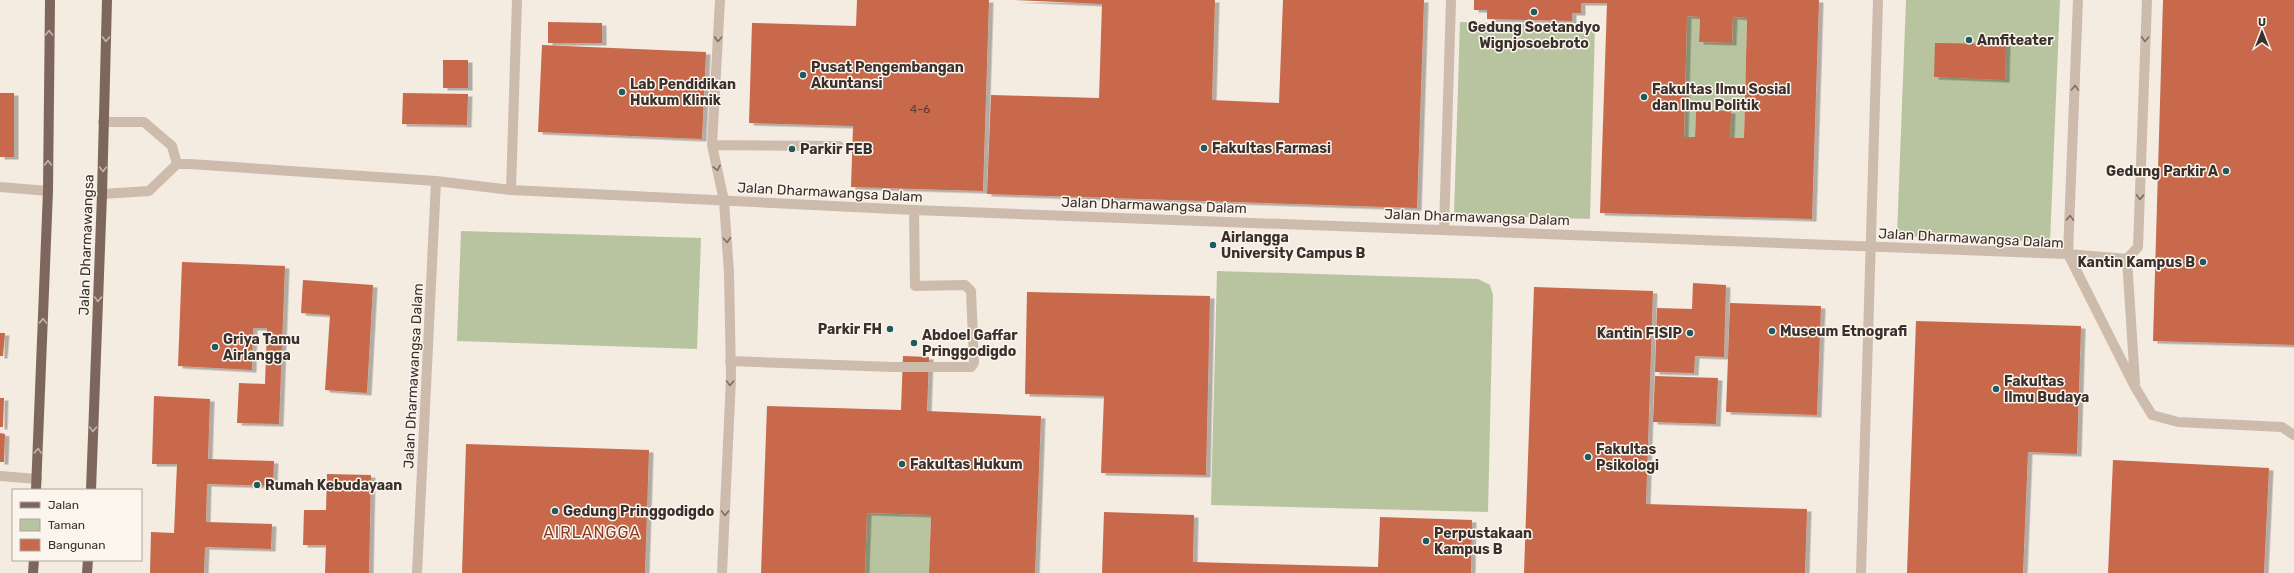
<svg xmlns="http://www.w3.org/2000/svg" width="2294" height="573" font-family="Rubik,sans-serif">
<defs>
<filter id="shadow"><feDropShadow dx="4.5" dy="2.5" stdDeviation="0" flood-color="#0004"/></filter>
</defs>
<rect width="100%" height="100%" fill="#f4ebe1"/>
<path fill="#b8c4a0" d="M 1906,0 L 2060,0 L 2050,242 L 1897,236 Z
M 1687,16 L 1700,17 L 1699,42 L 1732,43 L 1733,17 L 1747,18 L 1744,138 L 1730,138 L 1696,110 L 1695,137 L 1684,137 Z
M 1460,22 L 1595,26 L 1590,219 L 1454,215 Z
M 461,231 L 701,238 L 697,349 L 457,341 Z
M 1217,271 L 1478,279 L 1490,285 L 1493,295 L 1488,512 L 1211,505 Z
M 867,513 L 931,515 L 929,573 L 865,573 Z"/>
<path fill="#c8694b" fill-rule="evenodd" filter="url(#shadow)" d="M 857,0 L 989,0 L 983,191 L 851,187 L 853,126 L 749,123 L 752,23 L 856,26 Z
M 1014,0 L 1215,0 L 1212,100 L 1279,103 L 1283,0 L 1424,0 L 1417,208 L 987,194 L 991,95 L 1099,98 L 1102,4 Z
M 1474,0 L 1819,0 L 1812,219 L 1600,213 L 1607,3 L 1581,3 L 1581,13 L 1572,13 L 1572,21 L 1487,19 L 1487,10 L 1474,10 ZM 1687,16 L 1700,17 L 1699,42 L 1732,43 L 1733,17 L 1747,18 L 1744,138 L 1730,138 L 1731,111 L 1696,110 L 1695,137 L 1684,137 Z
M 2163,0 L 2294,0 L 2294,345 L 2153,341 Z
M 548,22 L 602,23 L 602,43 L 548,43 Z
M 1935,43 L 2006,44 L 2005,80 L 1934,77 Z
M 542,45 L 706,52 L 702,139 L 538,132 Z
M 443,60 L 468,60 L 468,88 L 443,88 Z
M 0,93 L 14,93 L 14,157 L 0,157 Z
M 403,93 L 468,94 L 467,125 L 402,124 Z
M 182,262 L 285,266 L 279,424 L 237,423 L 239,383 L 265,384 L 267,328 L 253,328 L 252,370 L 178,366 Z
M 303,280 L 373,285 L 367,393 L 325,390 L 330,315 L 301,313 Z
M 1693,283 L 1726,285 L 1724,357 L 1695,356 L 1694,373 L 1655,372 L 1657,308 L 1692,309 Z
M 1534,287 L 1653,291 L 1646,504 L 1807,509 L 1805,573 L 1524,573 Z
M 1027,292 L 1210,296 L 1206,475 L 1101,473 L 1104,396 L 1025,394 Z
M 1730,303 L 1821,306 L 1817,415 L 1726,412 Z
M 1916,321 L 2081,326 L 2077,454 L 2028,452 L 2023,573 L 1907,573 Z
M 0,333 L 5,333 L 3,356 L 0,356 Z
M 903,356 L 929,357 L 927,411 L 1041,416 L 1035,573 L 929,573 L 931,515 L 867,513 L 865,573 L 761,573 L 767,406 L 901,410 Z
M 1655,376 L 1718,378 L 1716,424 L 1653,422 Z
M 154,396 L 210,399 L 208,459 L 274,461 L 273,486 L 207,484 L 206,522 L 272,524 L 271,549 L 205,547 L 204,573 L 150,573 L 151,532 L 174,533 L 177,464 L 152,464 Z
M 0,398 L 4,398 L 3,427 L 0,427 Z
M 0,433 L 5,434 L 4,462 L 0,462 Z
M 466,444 L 649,450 L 645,573 L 462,573 Z
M 2113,460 L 2269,468 L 2264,573 L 2108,573 Z
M 327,474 L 371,475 L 369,573 L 325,573 L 326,545 L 303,545 L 304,510 L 326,510 Z
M 1104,512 L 1194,515 L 1193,562 L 1378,567 L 1380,517 L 1472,520 L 1471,573 L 1102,573 Z"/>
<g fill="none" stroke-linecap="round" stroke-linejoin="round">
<path stroke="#cdbbac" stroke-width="10" d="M 720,0 L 712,145 L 724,201 L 729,273 L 731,378 L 722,573
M 2078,0 L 2068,254 L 2127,259
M 103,122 L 144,122 L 172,146 L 177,164
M 712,145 L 839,146
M 0,187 L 48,191
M 511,190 L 517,0
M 102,194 L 149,191 L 177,164 L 190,164 L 436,181 L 511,190 L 914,210 L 2068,254 L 2135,387 L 2152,415 L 2178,422 L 2282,427 L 2294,435
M 1444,230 L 1451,0
M 730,361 L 892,367 L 971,367 L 974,363 L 971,291 L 965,285 L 915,286 L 914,210
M 2135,383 L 2127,259 L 2138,247 L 2147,0
M 0,476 L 37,479
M 417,573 L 436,181
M 1861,573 L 1878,0"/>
<path stroke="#7d675c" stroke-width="10" d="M 36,490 L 48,191 L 50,0
M 91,490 L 102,194 L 107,0
M 33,573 L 34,560
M 87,573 L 88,560"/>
</g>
<defs><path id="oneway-chevron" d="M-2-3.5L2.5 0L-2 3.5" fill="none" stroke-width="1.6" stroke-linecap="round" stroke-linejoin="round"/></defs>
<g stroke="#c2b5ac">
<use href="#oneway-chevron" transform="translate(49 33) rotate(-89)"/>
<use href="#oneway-chevron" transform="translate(106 39) rotate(91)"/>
<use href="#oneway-chevron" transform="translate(48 163) rotate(-90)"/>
<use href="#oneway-chevron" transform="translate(103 169) rotate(90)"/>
<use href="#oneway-chevron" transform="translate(98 299) rotate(92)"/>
<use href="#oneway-chevron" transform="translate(43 321) rotate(-88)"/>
<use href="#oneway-chevron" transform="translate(93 429) rotate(92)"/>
<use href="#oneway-chevron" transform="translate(38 451) rotate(-88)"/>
</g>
<g stroke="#7d6f65">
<use href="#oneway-chevron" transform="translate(718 39) rotate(93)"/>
<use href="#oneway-chevron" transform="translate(2145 39) rotate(93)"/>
<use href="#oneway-chevron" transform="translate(2075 88) rotate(-88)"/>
<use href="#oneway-chevron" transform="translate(717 168) rotate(78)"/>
<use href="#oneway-chevron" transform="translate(2140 197) rotate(92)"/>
<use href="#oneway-chevron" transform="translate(2070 218) rotate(-88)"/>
<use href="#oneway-chevron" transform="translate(727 240) rotate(86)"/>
<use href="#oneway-chevron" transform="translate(730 383) rotate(92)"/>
<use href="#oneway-chevron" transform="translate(725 513) rotate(92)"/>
</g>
<g fill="#1f5a5e" stroke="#fbf5ee" stroke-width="1.5">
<circle cx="1534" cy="12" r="4"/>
<circle cx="1969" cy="40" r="4"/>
<circle cx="803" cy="75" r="4"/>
<circle cx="622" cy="92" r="4"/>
<circle cx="1644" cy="97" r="4"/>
<circle cx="1204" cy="148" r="4"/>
<circle cx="792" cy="149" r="4"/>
<circle cx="2226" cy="171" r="4"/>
<circle cx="1213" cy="245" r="4"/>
<circle cx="2203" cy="262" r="4"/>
<circle cx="890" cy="329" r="4"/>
<circle cx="1772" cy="331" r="4"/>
<circle cx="1690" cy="333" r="4"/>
<circle cx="914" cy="343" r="4"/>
<circle cx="215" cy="347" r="4"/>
<circle cx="1996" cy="389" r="4"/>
<circle cx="1588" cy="457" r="4"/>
<circle cx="902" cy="464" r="4"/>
<circle cx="257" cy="485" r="4"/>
<circle cx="555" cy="511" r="4"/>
<circle cx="1426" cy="541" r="4"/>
</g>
<g text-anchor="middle" stroke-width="3" stroke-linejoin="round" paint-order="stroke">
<g font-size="12" fill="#5e3e33">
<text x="920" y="113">4-6</text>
</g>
<g font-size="14" font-weight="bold" fill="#3b302b" stroke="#fbf5ee" text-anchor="start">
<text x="1534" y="32" text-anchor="middle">Gedung Soetandyo<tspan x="1534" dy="16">Wignjosoebroto</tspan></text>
<text x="1977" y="45">Amfiteater</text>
<text x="811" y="72">Pusat Pengembangan<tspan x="811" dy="16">Akuntansi</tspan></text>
<text x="630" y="89">Lab Pendidikan<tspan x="630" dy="16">Hukum Klinik</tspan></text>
<text x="1652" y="94">Fakultas Ilmu Sosial<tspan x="1652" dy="16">dan Ilmu Politik</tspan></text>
<text x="1212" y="153">Fakultas Farmasi</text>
<text x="800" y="154">Parkir FEB</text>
<text x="2218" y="176" text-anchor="end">Gedung Parkir A</text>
<text x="1221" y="242">Airlangga<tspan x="1221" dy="16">University Campus B</tspan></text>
<text x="2195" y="267" text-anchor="end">Kantin Kampus B</text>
<text x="882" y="334" text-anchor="end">Parkir FH</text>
<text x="1780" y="336">Museum Etnografi</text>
<text x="1682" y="338" text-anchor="end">Kantin FISIP</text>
<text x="922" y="340">Abdoel Gaffar<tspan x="922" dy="16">Pringgodigdo</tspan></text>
<text x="223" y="344">Griya Tamu<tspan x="223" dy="16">Airlangga</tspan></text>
<text x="2004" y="386">Fakultas<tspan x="2004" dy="16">Ilmu Budaya</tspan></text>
<text x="1596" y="454">Fakultas<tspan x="1596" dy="16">Psikologi</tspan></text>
<text x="910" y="469">Fakultas Hukum</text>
<text x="265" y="490">Rumah Kebudayaan</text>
<text x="563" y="516">Gedung Pringgodigdo</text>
<text x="1434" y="538">Perpustakaan<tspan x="1434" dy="16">Kampus B</tspan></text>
</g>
<g font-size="14" fill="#3b302b" stroke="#fbf5ee">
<text transform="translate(830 192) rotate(3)" y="5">Jalan Dharmawangsa Dalam</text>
<text transform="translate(1154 205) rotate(2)" y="5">Jalan Dharmawangsa Dalam</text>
<text transform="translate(1477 217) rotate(2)" y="5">Jalan Dharmawangsa Dalam</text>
<text transform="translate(1971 238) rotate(3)" y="5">Jalan Dharmawangsa Dalam</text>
<text transform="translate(86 245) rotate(-88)" y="5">Jalan Dharmawangsa</text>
<text transform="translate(413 376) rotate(-87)" y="5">Jalan Dharmawangsa Dalam</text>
</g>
<g font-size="16" letter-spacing="1" fill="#8c3b22" stroke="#fbf5ee">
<text x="592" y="538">AIRLANGGA</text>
</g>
</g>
<rect x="12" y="489" width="130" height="72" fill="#fbf5ee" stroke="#aea6a0"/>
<rect x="20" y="502" width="20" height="6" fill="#7d675c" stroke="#aea6a0"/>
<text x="48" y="509" font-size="12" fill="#3b302b">Jalan</text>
<rect x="20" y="519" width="20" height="12" fill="#b8c4a0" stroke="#aea6a0"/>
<text x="48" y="529" font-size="12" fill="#3b302b">Taman</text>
<rect x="20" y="539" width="20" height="12" fill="#c8694b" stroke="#aea6a0"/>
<text x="48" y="549" font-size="12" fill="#3b302b">Bangunan</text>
<g transform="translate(2262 32)" stroke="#fbf5ee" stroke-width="3" paint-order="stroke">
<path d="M0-3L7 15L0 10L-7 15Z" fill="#3b302b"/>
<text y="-6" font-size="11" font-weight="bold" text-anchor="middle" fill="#3b302b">U</text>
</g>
</svg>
